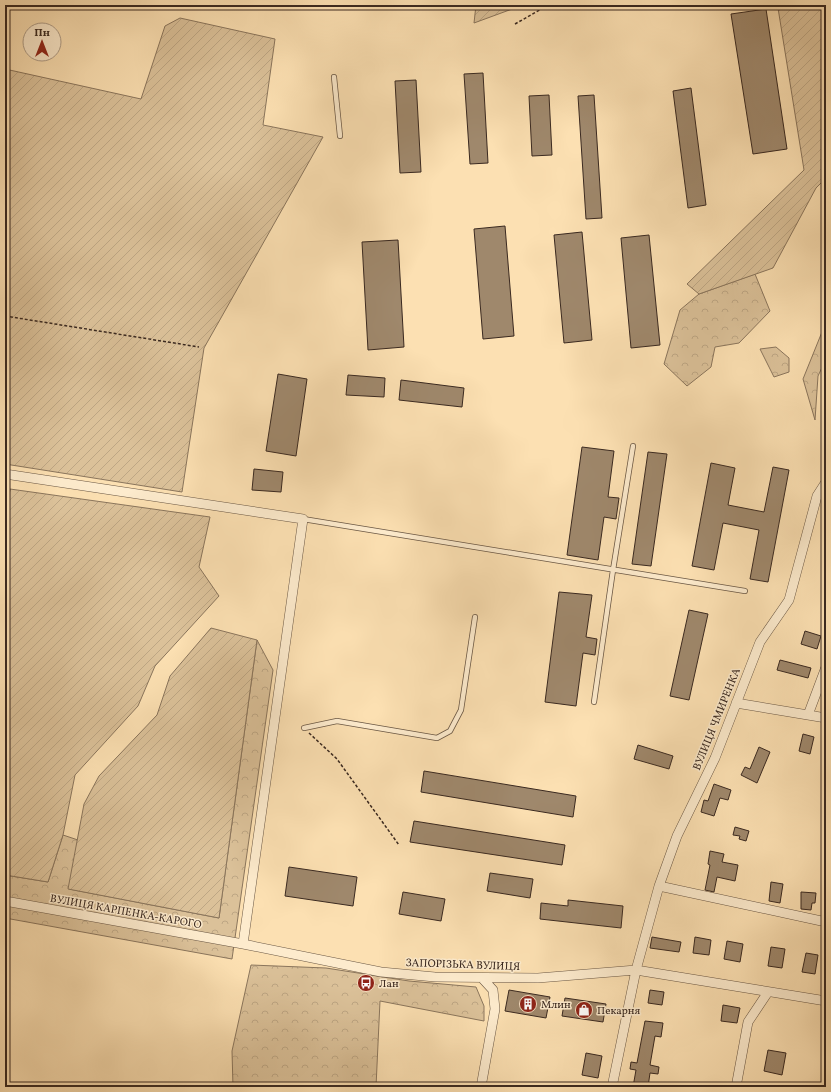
<svg xmlns="http://www.w3.org/2000/svg" width="831" height="1092" font-family="Vollkorn,serif">
<defs>
<pattern id="forest-crowns" width="20" height="18" patternUnits="userSpaceOnUse"><rect width="20" height="18" fill="#dbc199"/><path d="M2 6a3 3 0 1 1 6 0M12 15a3 3 0 1 1 6 0" fill="none" stroke="#bda684"/></pattern>
<pattern id="garden-furrows" width="10" height="10" patternUnits="userSpaceOnUse"><rect width="10" height="10" fill="#dbc199"/><path d="M-1 1l2-2M0 10L10 0M9 11l2-2" fill="none" stroke="#bda684"/></pattern>
</defs>
<rect width="100%" height="100%" fill="#fce0b2"/>
<filter id="stains"><feTurbulence type="fractalNoise" baseFrequency=".005" numOctaves="4"/><feColorMatrix values="0 0 0 0 .2 0 0 0 0 .09 0 0 0 0 .02 0 0 0 .5 -.17"/></filter>
<radialGradient id="worn" r=".72"><stop offset=".6" stop-color="#630" stop-opacity="0"/><stop offset="1" stop-color="#630" stop-opacity=".3"/></radialGradient>
<path fill="url(#forest-crowns)" stroke="#8a755c" d="M 755,274 L 770,311 L 739,343 L 715,347 L 711,367 L 687,386 L 664,364 L 680,310 L 699,294 Z
M 826,322 L 826,359 L 818,376 L 815,420 L 803,379 Z
M 776,347 L 789,358 L 789,372 L 774,377 L 760,349 Z
M 257,640 L 273,670 L 232,959 L 5,918 L 5,875 L 48,882 L 63,835 L 78,840 L 69,889 L 219,918 Z
M 251,965 L 326,968 L 409,981 L 476,987 L 484,1006 L 484,1021 L 380,1001 L 376,1087 L 233,1087 L 232,1051 Z"/>
<path fill="url(#garden-furrows)" stroke="#8a755c" d="M 476,5 L 523,5 L 474,23 Z
M 795,5 L 826,6 L 826,178 L 816,188 L 773,268 L 699,294 L 687,284 L 804,170 L 778,8 Z
M 180,18 L 275,39 L 263,125 L 323,137 L 204,348 L 182,492 L 5,464 L 5,69 L 141,99 L 165,26 Z
M 10,489 L 210,517 L 199,567 L 219,596 L 155,666 L 138,706 L 75,775 L 63,835 L 48,882 L 5,875 L 5,520 Z
M 211,628 L 257,640 L 219,918 L 68,889 L 84,804 L 99,776 L 157,715 L 170,676 Z"/>
<path fill="#dbc199" stroke="#8a755c" d="M 5,488 L 10,489 L 5,520 Z"/>
<path fill="#9f886c" stroke="#3a2920" d="M 766,9 L 787,149 L 753,154 L 731,14 Z
M 483,73 L 488,163 L 470,164 L 464,74 Z
M 416,80 L 421,172 L 400,173 L 395,81 Z
M 691,88 L 706,205 L 688,208 L 673,91 Z
M 549,95 L 552,155 L 532,156 L 529,96 Z
M 594,95 L 602,218 L 586,219 L 578,96 Z
M 505,226 L 514,336 L 483,339 L 474,229 Z
M 582,232 L 592,340 L 564,343 L 554,235 Z
M 649,235 L 660,345 L 631,348 L 621,238 Z
M 398,240 L 404,347 L 368,350 L 362,242 Z
M 278,374 L 307,379 L 296,456 L 266,451 Z
M 348,375 L 385,378 L 384,397 L 346,395 Z
M 401,380 L 464,388 L 462,407 L 399,400 Z
M 582,447 L 614,451 L 608,497 L 619,498 L 616,519 L 604,517 L 598,560 L 567,555 Z
M 648,452 L 667,454 L 651,566 L 632,564 Z
M 711,463 L 735,468 L 728,505 L 764,512 L 773,467 L 789,470 L 768,582 L 750,579 L 759,530 L 723,523 L 714,570 L 692,566 Z
M 254,469 L 283,472 L 281,492 L 252,490 Z
M 559,592 L 592,595 L 586,637 L 597,639 L 595,655 L 583,653 L 576,706 L 545,702 Z
M 689,610 L 708,614 L 689,700 L 670,696 Z
M 805,631 L 821,636 L 817,649 L 801,644 Z
M 780,660 L 811,668 L 808,678 L 777,670 Z
M 803,734 L 814,737 L 810,754 L 799,751 Z
M 638,745 L 673,756 L 669,769 L 634,759 Z
M 759,747 L 770,752 L 757,783 L 741,775 L 745,767 L 750,769 Z
M 424,771 L 576,796 L 573,817 L 421,792 Z
M 714,784 L 731,790 L 728,800 L 720,798 L 714,816 L 701,812 L 704,800 L 708,801 Z
M 414,821 L 565,845 L 562,865 L 410,842 Z
M 735,827 L 749,831 L 746,841 L 739,839 L 740,836 L 733,835 Z
M 710,851 L 724,854 L 722,862 L 738,865 L 735,881 L 717,877 L 714,892 L 705,890 L 710,865 L 708,864 Z
M 289,867 L 357,877 L 353,906 L 285,896 Z
M 490,873 L 533,879 L 530,898 L 487,891 Z
M 771,882 L 783,884 L 780,903 L 769,901 Z
M 403,892 L 445,899 L 441,921 L 399,914 Z
M 801,892 L 816,893 L 815,903 L 812,903 L 811,910 L 801,909 Z
M 568,900 L 623,906 L 621,928 L 540,919 L 541,903 L 568,906 Z
M 652,937 L 681,942 L 679,952 L 650,948 Z
M 695,937 L 711,940 L 709,955 L 693,953 Z
M 727,941 L 743,944 L 740,962 L 724,959 Z
M 771,947 L 785,949 L 782,968 L 768,966 Z
M 806,953 L 818,955 L 815,974 L 802,972 Z
M 509,990 L 550,997 L 546,1018 L 505,1011 Z
M 650,990 L 664,992 L 662,1005 L 648,1003 Z
M 565,998 L 606,1004 L 603,1022 L 562,1016 Z
M 723,1005 L 740,1008 L 737,1023 L 721,1021 Z
M 645,1021 L 663,1023 L 661,1037 L 655,1036 L 650,1065 L 659,1067 L 658,1074 L 650,1073 L 648,1087 L 633,1087 L 636,1070 L 630,1069 L 631,1062 L 637,1063 Z
M 768,1050 L 786,1053 L 782,1075 L 764,1071 Z
M 586,1053 L 602,1056 L 598,1078 L 582,1075 Z"/>
<g fill="none" stroke-linecap="round" stroke-linejoin="round">
<g stroke="#6a5744" stroke-width="6">
<path id="service" d="M 334,77 L 340,136
M 303,519 L 745,591
M 594,702 L 613,570 L 633,446
M 304,728 L 337,721 L 437,738 L 450,731 L 461,710 L 475,617"/>
</g>
<g stroke="#6a5744" stroke-width="10">
<path id="minor" d="M 5,474 L 303,519 L 243,944
M 736,703 L 826,718
M 808,715 L 826,667
M 659,886 L 826,922
M 5,901 L 243,944 L 381,972 L 435,977 L 538,978 L 636,970 L 826,1001
M 481,1087 L 495,1009 L 493,990 L 482,978
M 612,1087 L 636,970 L 659,886 L 677,836 L 715,758 L 760,642 L 789,600 L 817,496 L 826,482
M 736,1087 L 748,1022 L 768,992"/>
</g>
<path stroke="#3a2920" stroke-width="1.5" stroke-dasharray="3 2" stroke-linecap="butt" d="M 822,5 L 826,6
M 515,24 L 543,8 L 567,5
M 5,316 L 199,347
M 309,733 L 337,759 L 399,845"/>
<use href="#service" stroke="#fdebcd" stroke-width="4.5"/>
<use href="#minor" stroke="#fdebcd" stroke-width="9"/>
</g>
<defs>
<g id="bus-disc" transform="scale(0.9)"><circle r="9.5" fill="#8f2418" stroke="#fdebcd"/><path d="M-5-6H5V4H4V6H2V4H-2V6H-4V4H-5ZM-3.5-4V0h7V-4ZM-3.5 1.2v1.5H-2V1.2ZM2 1.2v1.5H3.5V1.2Z" fill="#fff"/></g>
<g id="building-disc" transform="scale(0.9)"><circle r="9.5" fill="#8f2418" stroke="#fdebcd"/><path d="M-4-6H4V6H1V3H-1V6H-4ZM-2.5-4.3h1.7v1.8h-1.7ZM.8-4.3h1.7v1.8H.8ZM-2.5-1h1.7V.8h-1.7ZM.8-1h1.7V.8H.8Z" fill="#fff"/></g>
<g id="shop-disc" transform="scale(0.9)"><circle r="9.5" fill="#8f2418" stroke="#fdebcd"/><path d="M-5-2.5h2.3a2.7 3.5 0 0 1 5.4 0H5L5.5 6h-11ZM-1.5-2.5h3a1.5 2.3 0 0 0-3 0Z" fill="#fff"/></g>
</defs>
<g fill-rule="evenodd">
<use href="#bus-disc" x="366" y="983"/>
<use href="#building-disc" x="528" y="1004"/>
<use href="#shop-disc" x="584" y="1010"/>
</g>
<g text-anchor="middle" stroke-width="3" stroke-linejoin="round" paint-order="stroke">
<g font-size="11" fill="#3a2920" stroke="#fdebcd">
<text transform="translate(716 719) rotate(-68)" y="4">ВУЛИЦЯ ЧМИРЕНКА</text>
<text transform="translate(126 911) rotate(10)" y="4">ВУЛИЦЯ КАРПЕНКА-КАРОГО</text>
<text transform="translate(463 964) rotate(2)" y="4">ЗАПОРІЗЬКА ВУЛИЦЯ</text>
</g>
<g font-size="11" fill="#3a2920" stroke="#fdebcd" text-anchor="start">
<text x="379" y="987">Лан</text>
<text x="541" y="1008">Млин</text>
<text x="597" y="1014">Пекарня</text>
</g>
</g>
<rect width="831" height="1092" fill="none" stroke="#fce0b2" stroke-width="20"/>
<rect x="6" y="6" width="819" height="1080" fill="none" stroke="#3a2920" stroke-width="2"/>
<rect x="10" y="10" width="811" height="1072" fill="none" stroke="#3a2920"/>
<g transform="translate(42 42)"><circle r="19" fill="#fdebcd" stroke="#af9d88"/>
<path d="M0-3L7 15L0 10L-7 15Z" fill="#8f2418"/>
<text y="-6" font-size="11" font-weight="bold" text-anchor="middle" fill="#3a2920">Пн</text>
</g>
<rect width="100%" height="100%" filter="url(#stains)"/>
<rect width="100%" height="100%" fill="url(#worn)"/>
</svg>
